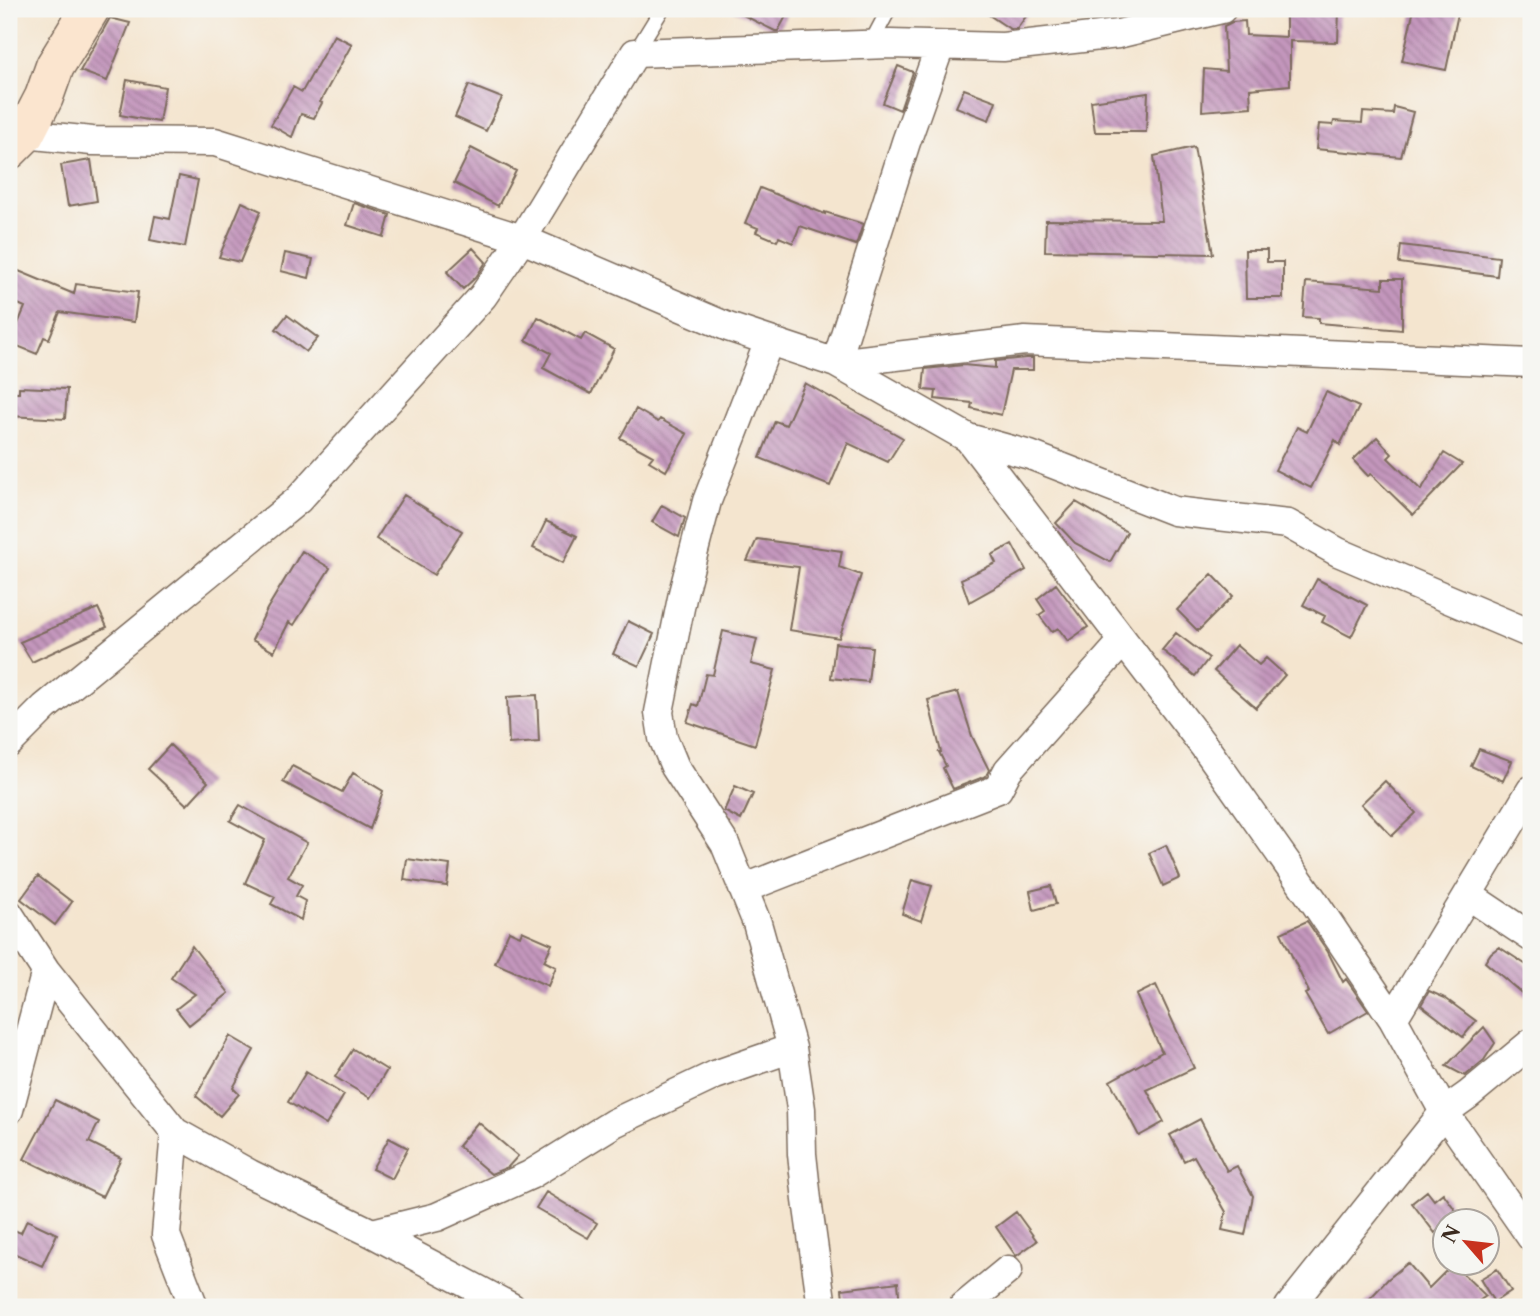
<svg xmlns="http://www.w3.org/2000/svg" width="1540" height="1316" font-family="'Libre Caslon Text',serif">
<defs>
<pattern id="building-back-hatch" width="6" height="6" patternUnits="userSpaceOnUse" patternTransform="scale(1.75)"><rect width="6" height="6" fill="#c497bd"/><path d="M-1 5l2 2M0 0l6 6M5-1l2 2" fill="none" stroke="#a07b99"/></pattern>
</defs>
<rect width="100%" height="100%" fill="#f6f6f2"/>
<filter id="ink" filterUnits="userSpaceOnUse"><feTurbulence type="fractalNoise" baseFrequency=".0143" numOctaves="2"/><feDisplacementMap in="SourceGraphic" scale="14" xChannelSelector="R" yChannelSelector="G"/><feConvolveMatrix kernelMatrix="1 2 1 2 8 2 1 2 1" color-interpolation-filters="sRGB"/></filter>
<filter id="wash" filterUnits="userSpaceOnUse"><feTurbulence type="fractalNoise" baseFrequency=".00686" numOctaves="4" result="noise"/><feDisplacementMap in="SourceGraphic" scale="28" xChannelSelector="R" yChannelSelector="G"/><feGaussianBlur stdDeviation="1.57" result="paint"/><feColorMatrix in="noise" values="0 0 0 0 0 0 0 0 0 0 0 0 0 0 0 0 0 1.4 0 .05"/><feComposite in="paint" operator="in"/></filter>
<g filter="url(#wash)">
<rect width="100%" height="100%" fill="#f4e5cf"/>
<g id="blocks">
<path fill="url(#building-back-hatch)" d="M 731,9 L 790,9 L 778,31 L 775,31 Z
M 980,9 L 1031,9 L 1017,29 L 1010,29 Z
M 1297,9 L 1339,9 L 1338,42 L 1290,41 L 1290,85 L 1250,89 L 1251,107 L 1202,111 L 1204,69 L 1226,71 L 1224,26 L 1232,22 L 1245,21 L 1246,35 L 1286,37 L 1286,11 L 1297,11 Z
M 1414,9 L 1459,9 L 1446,70 L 1402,61 Z
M 110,18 L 130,23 L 107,81 L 80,71 Z
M 334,35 L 352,44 L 320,102 L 322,103 L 314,118 L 301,114 L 292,137 L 271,125 L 293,87 L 302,92 Z
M 898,66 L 913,72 L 900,110 L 883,103 Z
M 127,80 L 165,87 L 159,122 L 120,115 Z
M 469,85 L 502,98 L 486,131 L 455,117 Z
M 964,89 L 996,101 L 989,120 L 956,107 Z
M 1148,93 L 1146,132 L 1095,132 L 1091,101 Z
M 1394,107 L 1413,112 L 1401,157 L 1316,149 L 1319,124 L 1333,125 L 1334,121 L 1362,123 L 1363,112 L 1393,114 Z
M 1194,147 L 1213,254 L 1045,251 L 1046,220 L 1162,221 L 1154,156 Z
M 471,148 L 516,171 L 498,206 L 454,183 Z
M 91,160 L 97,201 L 68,206 L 61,165 Z
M 179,176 L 198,180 L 185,247 L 150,240 L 155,216 L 170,219 Z
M 760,188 L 825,214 L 825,212 L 863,224 L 856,245 L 800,226 L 793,243 L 779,237 L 777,241 L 756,232 L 758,228 L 745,223 Z
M 242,202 L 261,211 L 240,262 L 219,257 Z
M 354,203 L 390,215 L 384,237 L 347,225 Z
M 1401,245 L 1499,257 L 1497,276 L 1399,263 Z
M 473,248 L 486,262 L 476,277 L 463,289 L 447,272 Z
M 1245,250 L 1267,250 L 1267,262 L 1283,262 L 1283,298 L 1246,298 Z
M 285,253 L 313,259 L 309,278 L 281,271 Z
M 9,267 L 74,294 L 76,284 L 138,292 L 134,322 L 60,312 L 49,339 L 44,337 L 37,354 L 10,343 L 25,307 L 9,300 Z
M 1383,279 L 1402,279 L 1402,330 L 1319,323 L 1319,318 L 1303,317 L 1306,282 L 1383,288 Z
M 287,315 L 318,338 L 306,352 L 276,329 Z
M 538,317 L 581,340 L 585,333 L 614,349 L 591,394 L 543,368 L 551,353 L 526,340 Z
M 1026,358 L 1033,358 L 1033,370 L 1011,370 L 1001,415 L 971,408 L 972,403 L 935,399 L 936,391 L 923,390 L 925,369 L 963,365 L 995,368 L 995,361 Z
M 805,383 L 903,438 L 888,462 L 848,443 L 830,486 L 760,458 L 775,421 L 786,425 Z
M 19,387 L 67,389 L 65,419 L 9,416 L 9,393 L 19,393 Z
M 1326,392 L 1359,407 L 1340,445 L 1335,440 L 1311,488 L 1275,470 L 1297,427 L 1307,432 Z
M 636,409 L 658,422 L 660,419 L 687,434 L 666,471 L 649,461 L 653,456 L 620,438 Z
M 1377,437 L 1392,454 L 1388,458 L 1421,490 L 1444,453 L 1462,464 L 1413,515 L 1371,474 L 1368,476 L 1353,460 Z
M 404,495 L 462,531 L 434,575 L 376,539 Z
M 1076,502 L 1127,532 L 1110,562 L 1075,543 L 1056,523 Z
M 662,505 L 685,518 L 679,537 L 652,522 Z
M 546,521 L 577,536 L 563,563 L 533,548 Z
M 757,539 L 842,551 L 839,567 L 861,575 L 839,638 L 789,630 L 799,567 L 747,561 Z
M 1012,544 L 1026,570 L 969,602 L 961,579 L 996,563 L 992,555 Z
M 302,551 L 330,568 L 294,625 L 289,622 L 274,652 L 252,640 L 267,609 Z
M 1212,574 L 1233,596 L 1198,631 L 1177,610 Z
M 1317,579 L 1367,605 L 1351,637 L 1322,622 L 1325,616 L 1303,605 Z
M 1056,584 L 1088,627 L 1068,641 L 1058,628 L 1052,632 L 1039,615 L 1045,611 L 1037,599 Z
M 98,608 L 107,627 L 32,662 L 20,642 Z
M 628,621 L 654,634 L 639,666 L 613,654 Z
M 723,631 L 757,639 L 751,664 L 775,670 L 755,745 L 687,722 L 693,704 L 698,706 L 706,674 L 713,675 Z
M 1176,633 L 1209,658 L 1195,676 L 1162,650 Z
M 835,643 L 872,647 L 868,682 L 831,678 Z
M 1236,645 L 1259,665 L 1266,658 L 1285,675 L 1256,708 L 1214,671 Z
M 958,692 L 972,736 L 989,770 L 986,776 L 953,789 L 943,768 L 946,766 L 939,752 L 941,752 L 928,700 Z
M 537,695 L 539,742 L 509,744 L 507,697 Z
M 170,745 L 208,782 L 187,805 L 148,769 Z
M 1479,749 L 1512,761 L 1503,781 L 1471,766 Z
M 292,766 L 342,792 L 353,773 L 383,791 L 370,829 L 283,782 Z
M 1385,781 L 1416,813 L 1392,836 L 1361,804 Z
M 735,786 L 753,794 L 741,820 L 724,811 Z
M 240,805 L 307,843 L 288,877 L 302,885 L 296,896 L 305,901 L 301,920 L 271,904 L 275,897 L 245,883 L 265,840 L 230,821 Z
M 1166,845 L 1180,878 L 1163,886 L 1149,853 Z
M 407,859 L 450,865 L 447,886 L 404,880 Z
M 38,876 L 72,902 L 55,925 L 21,899 Z
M 912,880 L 932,886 L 921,921 L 902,914 Z
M 1051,886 L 1056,904 L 1034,910 L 1030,891 Z
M 1307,921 L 1328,952 L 1343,982 L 1346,979 L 1368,1011 L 1328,1034 L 1305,994 L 1309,992 L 1281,933 Z
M 509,931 L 520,936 L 522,931 L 552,944 L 544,961 L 556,967 L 548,986 L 495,963 Z
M 192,946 L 229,993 L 189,1025 L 176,1009 L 195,994 L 171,978 Z
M 1499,947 L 1531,968 L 1531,1001 L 1485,962 L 1491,953 Z
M 1156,985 L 1194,1068 L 1147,1090 L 1164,1122 L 1139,1136 L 1110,1081 L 1162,1052 L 1136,995 Z
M 1429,991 L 1445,998 L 1476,1021 L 1463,1037 L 1421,1005 Z
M 1484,1027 L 1495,1043 L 1484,1060 L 1465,1076 L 1446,1066 Z
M 230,1036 L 254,1050 L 233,1088 L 239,1094 L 220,1116 L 196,1096 Z
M 353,1049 L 387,1070 L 370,1098 L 335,1077 Z
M 306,1072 L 344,1095 L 326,1125 L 288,1102 Z
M 55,1100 L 99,1122 L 89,1142 L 121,1158 L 102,1197 L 24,1159 Z
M 1200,1119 L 1227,1171 L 1237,1166 L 1253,1196 L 1245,1235 L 1222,1230 L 1226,1212 L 1194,1156 L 1184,1161 L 1170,1135 Z
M 478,1122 L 518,1156 L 508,1167 L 491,1174 L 458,1146 Z
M 389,1138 L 408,1148 L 392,1179 L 372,1169 Z
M 1427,1191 L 1434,1200 L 1443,1193 L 1459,1215 L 1450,1222 L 1446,1222 L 1446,1225 L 1435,1233 L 1412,1203 Z
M 546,1192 L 597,1223 L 588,1238 L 536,1208 Z
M 1016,1212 L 1037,1241 L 1016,1256 L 996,1227 Z
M 27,1220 L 57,1234 L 42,1266 L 9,1251 L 9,1228 L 21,1233 Z
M 1408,1263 L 1429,1288 L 1453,1264 L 1486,1296 L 1470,1307 L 1362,1307 L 1388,1279 Z
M 1497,1269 L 1511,1291 L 1494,1302 L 1480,1279 Z
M 898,1282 L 900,1307 L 844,1307 L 842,1289 Z"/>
</g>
</g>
<g filter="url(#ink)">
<use href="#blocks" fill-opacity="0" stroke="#7c6b5c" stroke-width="2"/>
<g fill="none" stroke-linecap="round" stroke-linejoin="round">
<g stroke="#7c6b5c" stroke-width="17">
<path id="lane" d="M 870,45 L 889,9
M 635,53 L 662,9"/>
</g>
<g stroke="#7c6b5c" stroke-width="31">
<path id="street" d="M 940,46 L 906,142 L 836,363 L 1025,341 L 1531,363
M 25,134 L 92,141 L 215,142 L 522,239 L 728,327 L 836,363 L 968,438 L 1210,754 L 1315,903 L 1393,1019 L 1444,1112 L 1531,1237
M 769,341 L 707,501 L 683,593 L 659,712 L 663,738 L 675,767 L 725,844 L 757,923 L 792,1048 L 801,1109 L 802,1154 L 807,1200 L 822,1307
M 968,438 L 1030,455 L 1174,511 L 1288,524 L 1338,552 L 1531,634
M 9,743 L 45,707 L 298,500 L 483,296 L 522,239 L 635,53 L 890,44 L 1003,47 L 1118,34 L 1222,9
M 743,889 L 998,789 L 1008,770 L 1123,641
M 1468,895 L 1531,937
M 9,914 L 46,971 L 175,1132 L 250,1174 L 372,1233 L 511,1307
M 1393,1019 L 1531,790
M 9,1110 L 46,971
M 175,1132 L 166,1235 L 194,1307
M 372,1233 L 437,1217 L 530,1175 L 614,1123 L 715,1075 L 792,1048
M 963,1307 L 1008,1270
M 1289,1307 L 1444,1112 L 1468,1095 L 1531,1043"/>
</g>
<g stroke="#7c6b5c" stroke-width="41">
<path id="secondary" d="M 9,150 L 25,134 L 44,97 L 55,66 L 90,9"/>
</g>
<use href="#lane" stroke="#fff" stroke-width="14"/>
<use href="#street" stroke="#fff" stroke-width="28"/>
<use href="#secondary" stroke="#fbe5cf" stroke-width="38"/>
</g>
</g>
<rect width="1540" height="1316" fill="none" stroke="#f6f6f2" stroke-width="35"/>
<g transform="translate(1466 1242) rotate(298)"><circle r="33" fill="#f6f6f2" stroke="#aba49d" stroke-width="2"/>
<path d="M0-5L12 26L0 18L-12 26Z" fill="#c8321e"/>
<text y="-10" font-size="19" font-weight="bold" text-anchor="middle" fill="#3b2a1e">N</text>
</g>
</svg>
